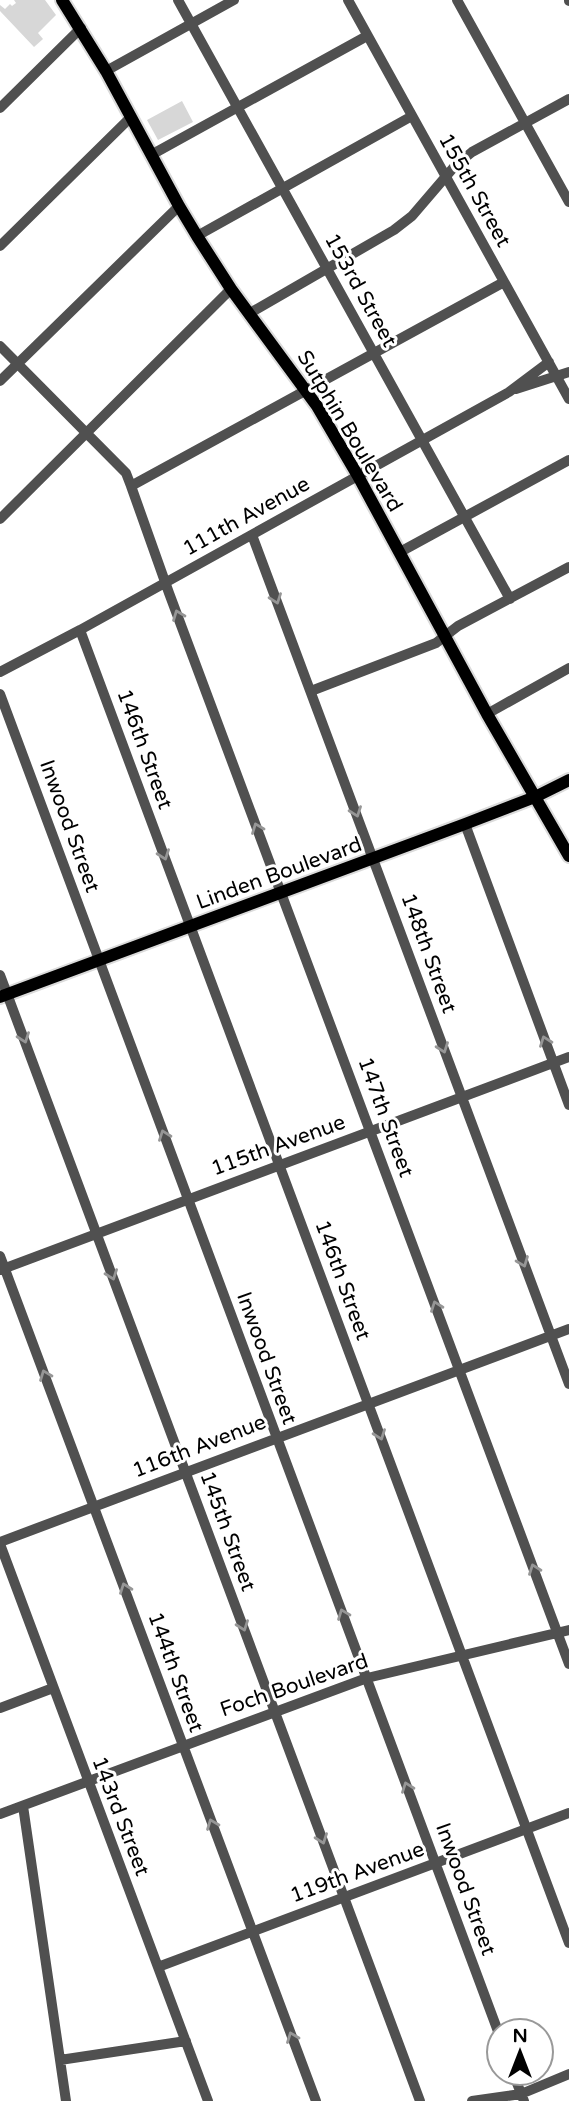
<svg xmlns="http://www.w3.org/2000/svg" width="569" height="2101" font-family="'Varela Round',sans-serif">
<rect width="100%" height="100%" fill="#fff"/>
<path fill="#d7d7d7" d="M 14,0 L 45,0 L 56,15 L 38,33 L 43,39 L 34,47 L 0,11 L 0,5 L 5,9 L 10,4 L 12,6 L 16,3 Z
M 182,101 L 193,122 L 158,140 L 147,120 Z"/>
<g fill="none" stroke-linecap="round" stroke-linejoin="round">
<g stroke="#dbdbdb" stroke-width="16">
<path id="major" d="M 62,0 L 106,71 L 179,206 L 197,236 L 231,289 L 317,406 L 358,476 L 487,714 L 569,856
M 0,997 L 465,824 L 535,797 L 569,780"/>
</g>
<path stroke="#505050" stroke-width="10" d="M 178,0 L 510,599
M 348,0 L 569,399
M 457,0 L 569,202
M 569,0 L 569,1
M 106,71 L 234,0
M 0,108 L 81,28
M 151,155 L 367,36
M 197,236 L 412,116
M 0,246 L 131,117
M 250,313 L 394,230 L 412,216 L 454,167 L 472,152 L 569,99
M 0,346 L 126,473 L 131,486 L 169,593 L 569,1664
M 0,381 L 179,206
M 516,389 L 569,372
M 131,486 L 504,282
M 0,519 L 231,289
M 252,535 L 569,1384
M 400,552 L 569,460
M 80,630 L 569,1943
M 0,672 L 80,630 L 509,392 L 549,362
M 311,691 L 436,643 L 458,626 L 569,567
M 0,694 L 499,2034
M 487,714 L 569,668
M 465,824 L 569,1105
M 0,975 L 420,2101
M 0,1256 L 316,2101
M 0,1270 L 569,1057
M 0,1542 L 569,1329
M 0,1544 L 208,2101
M 0,1708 L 53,1688
M 23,1806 L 66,2101
M 0,1814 L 367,1678 L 569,1630
M 158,1967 L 569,1813
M 60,2060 L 186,2041
M 513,2073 L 524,2101
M 472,2101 L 521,2094 L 569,2074"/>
<use href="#major" stroke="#000" stroke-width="12"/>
</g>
<defs><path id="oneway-chevron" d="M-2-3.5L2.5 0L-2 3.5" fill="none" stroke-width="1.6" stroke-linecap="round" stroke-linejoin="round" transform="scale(1.75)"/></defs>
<g stroke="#969696">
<use href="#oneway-chevron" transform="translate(276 599) rotate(70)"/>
<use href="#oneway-chevron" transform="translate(178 615) rotate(-111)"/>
<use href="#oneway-chevron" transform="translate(356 812) rotate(70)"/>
<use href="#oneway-chevron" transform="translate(257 828) rotate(-111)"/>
<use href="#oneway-chevron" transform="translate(164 855) rotate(70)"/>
<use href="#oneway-chevron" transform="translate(24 1038) rotate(70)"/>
<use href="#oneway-chevron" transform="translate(545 1041) rotate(-110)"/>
<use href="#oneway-chevron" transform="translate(443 1048) rotate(70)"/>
<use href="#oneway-chevron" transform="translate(164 1135) rotate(-110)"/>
<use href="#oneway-chevron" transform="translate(523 1262) rotate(69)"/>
<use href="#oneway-chevron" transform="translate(112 1275) rotate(70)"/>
<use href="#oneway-chevron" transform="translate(436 1306) rotate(-110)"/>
<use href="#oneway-chevron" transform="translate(45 1375) rotate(-111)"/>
<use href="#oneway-chevron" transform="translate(380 1435) rotate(70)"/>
<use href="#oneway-chevron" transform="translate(534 1569) rotate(-110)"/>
<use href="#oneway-chevron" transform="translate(125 1588) rotate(-110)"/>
<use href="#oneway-chevron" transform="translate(343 1614) rotate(-111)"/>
<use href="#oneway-chevron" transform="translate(243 1626) rotate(70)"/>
<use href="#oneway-chevron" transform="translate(407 1787) rotate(-110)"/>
<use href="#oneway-chevron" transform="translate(212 1824) rotate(-111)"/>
<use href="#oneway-chevron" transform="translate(322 1839) rotate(70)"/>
<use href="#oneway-chevron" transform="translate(292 2037) rotate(-111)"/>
</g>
<g text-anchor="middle" stroke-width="6" stroke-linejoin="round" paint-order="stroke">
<g font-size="21" fill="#000" stroke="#fff">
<text transform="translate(475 190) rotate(61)" y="7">155th Street</text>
<text transform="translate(361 290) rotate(61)" y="7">153rd Street</text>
<text transform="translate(350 431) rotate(59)" y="7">Sutphin Boulevard</text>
<text transform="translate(246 516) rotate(-29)" y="7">111th Avenue</text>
<text transform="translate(145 749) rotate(70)" y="7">146th Street</text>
<text transform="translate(70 826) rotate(70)" y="7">Inwood Street</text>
<text transform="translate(279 873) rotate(-20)" y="7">Linden Boulevard</text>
<text transform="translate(429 953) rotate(70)" y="7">148th Street</text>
<text transform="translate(386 1117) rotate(70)" y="7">147th Street</text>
<text transform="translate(278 1145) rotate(-20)" y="7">115th Avenue</text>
<text transform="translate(343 1280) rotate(70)" y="7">146th Street</text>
<text transform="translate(267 1358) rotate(70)" y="7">Inwood Street</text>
<text transform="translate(199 1446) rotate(-21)" y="7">116th Avenue</text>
<text transform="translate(228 1531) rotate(70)" y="7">145th Street</text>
<text transform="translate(176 1672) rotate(70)" y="7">144th Street</text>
<text transform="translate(294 1685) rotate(-19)" y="7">Foch Boulevard</text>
<text transform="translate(121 1816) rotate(69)" y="7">143rd Street</text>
<text transform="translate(357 1872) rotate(-20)" y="7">119th Avenue</text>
<text transform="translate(466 1889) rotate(70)" y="7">Inwood Street</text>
</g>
</g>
<g transform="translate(520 2052)"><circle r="33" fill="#ffffff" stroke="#999999" stroke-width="2"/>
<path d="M0-5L12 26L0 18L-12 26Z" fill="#000000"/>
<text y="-10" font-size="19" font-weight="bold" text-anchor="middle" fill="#000000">N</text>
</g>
</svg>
